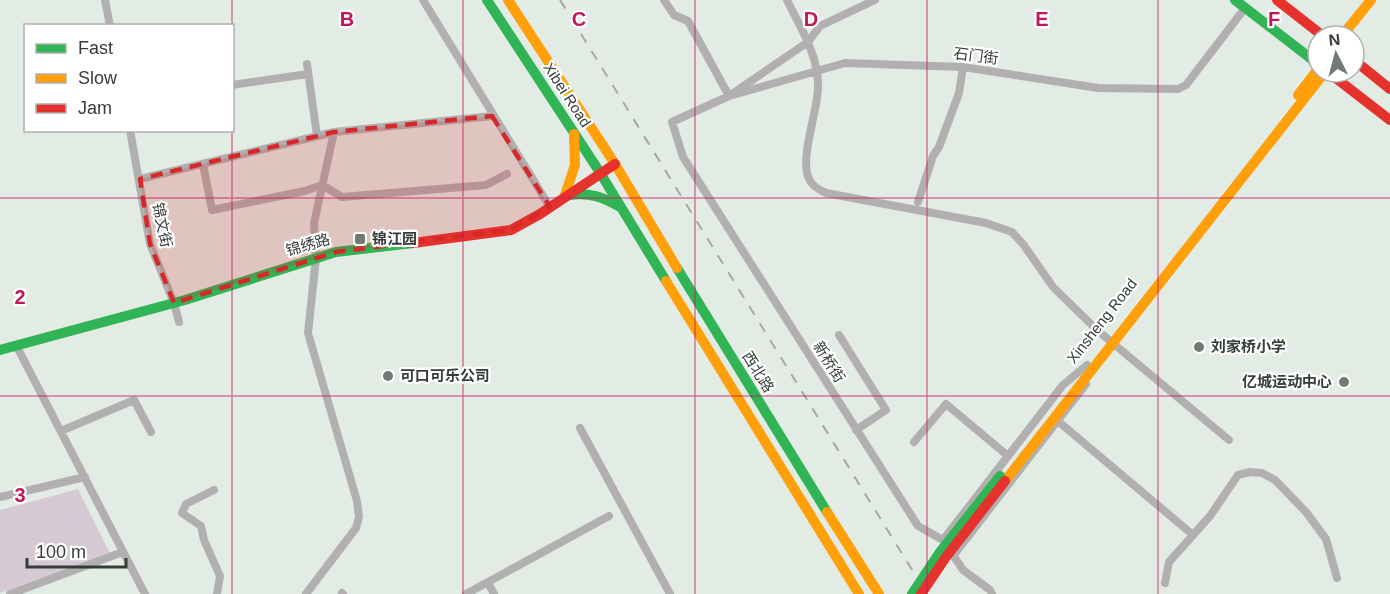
<svg xmlns="http://www.w3.org/2000/svg" width="1390" height="594" font-family="Arial,'Noto Sans SC',sans-serif">
<rect width="100%" height="100%" fill="#e2ece5"/>
<path fill="#d7c9d4" d="M 78,489 L 110,553 L 0,593 L 0,510 Z"/>
<g fill="none" stroke-linecap="round" stroke-linejoin="round">
<path stroke="#b2afb1" stroke-width="8" d="M 105,0 L 110,26
M 423,0 L 550,207
M 664,0 L 674,15 L 688,21 L 729,96 L 808,42 L 820,26 L 875,0
M 787,0 C 800,27 819,56 818,87 C 818,111 799,159 809,179 C 812,186 819,190 826,193 L 986,223 L 1012,232 L 1023,244 L 1053,287 L 1097,330 L 1229,440
M 307,64 L 317,136
M 232,85 L 308,74
M 130,130 L 150,244 L 174,303 L 179,322
M 203,164 L 212,210 L 305,191 L 322,185 L 342,197 L 486,185 L 507,174
M 140,179 L 334,132 L 492,116
M 918,202 L 933,156 L 939,147 L 959,93 L 963,67
M 839,335 L 886,410 L 856,430
M 16,345 L 145,594
M 1059,422 L 1193,535
M 580,428 L 670,594
M 61,431 L 134,400 L 151,432
M 914,442 L 946,404 L 1008,456
M 214,490 L 186,504 L 182,513 L 201,526 L 204,540 L 220,576 L 217,594
M 0,497 L 85,477
M 943,540 L 1063,385 L 1087,365
M 953,556 L 1086,384
M 488,583 L 494,594
M 1165,583 L 1169,562 L 1210,516 L 1238,475 L 1250,472 L 1262,473 L 1275,480 L 1306,512 L 1326,539 L 1337,578
M 342,593 L 343,594
M 10,594 L 123,552
M 306,594 L 356,528 L 359,517 L 357,501 L 308,333 L 316,258 L 314,223 L 334,132
M 466,594 L 609,516
M 992,594 L 990,590 L 963,570 L 943,540 L 918,526 L 683,157 L 672,122 L 729,96 L 845,63 L 963,67 L 1098,88 L 1178,89 L 1186,85 L 1245,8"/>
<path stroke="#30b455" stroke-width="10" d="M 487,0 L 599,171 L 666,281
M 1235,0 L 1318,64
M 569,195 C 589,192 603,197 620,207
M 677,268 L 827,512
M 0,350 L 185,300 L 336,252 L 413,243"/>
<path stroke="#ff9f0a" stroke-width="10" d="M 508,0 L 615,164 L 677,268
M 1342,36 L 1371,0
M 1298,95 L 1318,69
M 565,195 L 575,165 L 574,134
M 666,281 L 859,594
M 1005,481 L 1325,72
M 827,512 L 879,594"/>
<path stroke="#e5322d" stroke-width="10" d="M 1277,0 L 1323,36
M 1354,60 L 1390,89
M 1328,72 L 1390,120
M 413,243 L 511,230 L 540,214 L 615,164"/>
<path stroke="#a6a8a7" stroke-width="2" stroke-dasharray="10 10" stroke-linecap="butt" d="M 560,0 L 927,594"/>
<path stroke="#30b455" stroke-width="10" d="M 912,594 L 940,552 L 1000,476"/>
<path stroke="#e5322d" stroke-width="10" d="M 921,594 L 946,557 L 1005,481"/>
</g>
<path fill="#d62828" fill-opacity="0.2" stroke="#d62828" stroke-width="4.5" stroke-dasharray="12 8" stroke-linejoin="round" d="M 492,116 L 550,207 L 511,230 L 336,252 L 174,303 L 150,244 L 140,179 L 334,132 Z"/>
<path fill="none" stroke="#c2185b" stroke-width="1.5" stroke-opacity="0.55" d="M 232,0 L 232,26M 463,0 L 463,594M 695,0 L 695,594M 927,0 L 927,594M 1158,0 L 1158,594M 232,130 L 232,594M 0,198 L 1390,198M 0,396 L 1390,396"/>
<g fill="#727a75" stroke="#fff" stroke-width="2">
<rect x="354" y="233" width="12" height="12" rx="3"/>
<circle cx="1199" cy="347" r="6"/>
<circle cx="388" cy="376" r="6"/>
<circle cx="1344" cy="382" r="6"/>
</g>
<g text-anchor="middle" stroke-width="4.5" stroke-linejoin="round" paint-order="stroke">
<g font-size="15" fill="#363d38" stroke="#fff">
<text transform="translate(976 56) rotate(7)" y="5">石门街</text>
<text transform="translate(567 95) rotate(57)" y="5">Xibei Road</text>
<text transform="translate(162 225) rotate(78)" y="5">锦文街</text>
<text transform="translate(308 245) rotate(-16)" y="5">锦绣路</text>
<text transform="translate(1102 321) rotate(-52)" y="5">Xinsheng Road</text>
<text transform="translate(829 362) rotate(58)" y="5">新桥街</text>
<text transform="translate(758 372) rotate(58)" y="5">西北路</text>
</g>
<g font-size="15" font-weight="bold" fill="#363d38" stroke="#fff" text-anchor="start">
<text x="372" y="244">锦江园</text>
<text x="1211" y="352">刘家桥小学</text>
<text x="400" y="381">可口可乐公司</text>
<text x="1332" y="387" text-anchor="end">亿城运动中心</text>
</g>
</g>
<g font-size="20" text-anchor="middle" font-weight="bold" fill="#c2185b" stroke="#fff" stroke-width="4.5" stroke-linejoin="round" paint-order="stroke">
<text x="347" y="26">B</text>
<text x="579" y="26">C</text>
<text x="811" y="26">D</text>
<text x="1042" y="26">E</text>
<text x="1274" y="26">F</text>
<text x="20" y="304">2</text>
<text x="20" y="502">3</text>
</g>
<rect x="24" y="24" width="210" height="108" fill="#ffffff" stroke="#afb1af" stroke-width="1.5"/>
<rect x="36" y="44" width="30" height="9" fill="#30b455" stroke="#afb1af" stroke-width="1.5"/>
<text x="78" y="54" font-size="18" fill="#363d38">Fast</text>
<rect x="36" y="74" width="30" height="9" fill="#ff9f0a" stroke="#afb1af" stroke-width="1.5"/>
<text x="78" y="84" font-size="18" fill="#363d38">Slow</text>
<rect x="36" y="104" width="30" height="9" fill="#e5322d" stroke="#afb1af" stroke-width="1.5"/>
<text x="78" y="114" font-size="18" fill="#363d38">Jam</text>
<g transform="translate(1336 54) rotate(354)"><circle r="28" fill="#ffffff" stroke="#afb1af" stroke-width="1.5"/>
<path d="M0-4.5L10 22L0 15L-10 22Z" fill="#727a75"/>
<text y="-9" font-size="16" font-weight="bold" text-anchor="middle" fill="#363d38">N</text>
</g>
<path d="M27 558v9h99v-9" fill="none" stroke="#363d38" stroke-width="3"/>
<text x="36" y="558" font-size="18" fill="#363d38" stroke="#ffffff" stroke-width="4.5" paint-order="stroke">100 m</text>
</svg>
